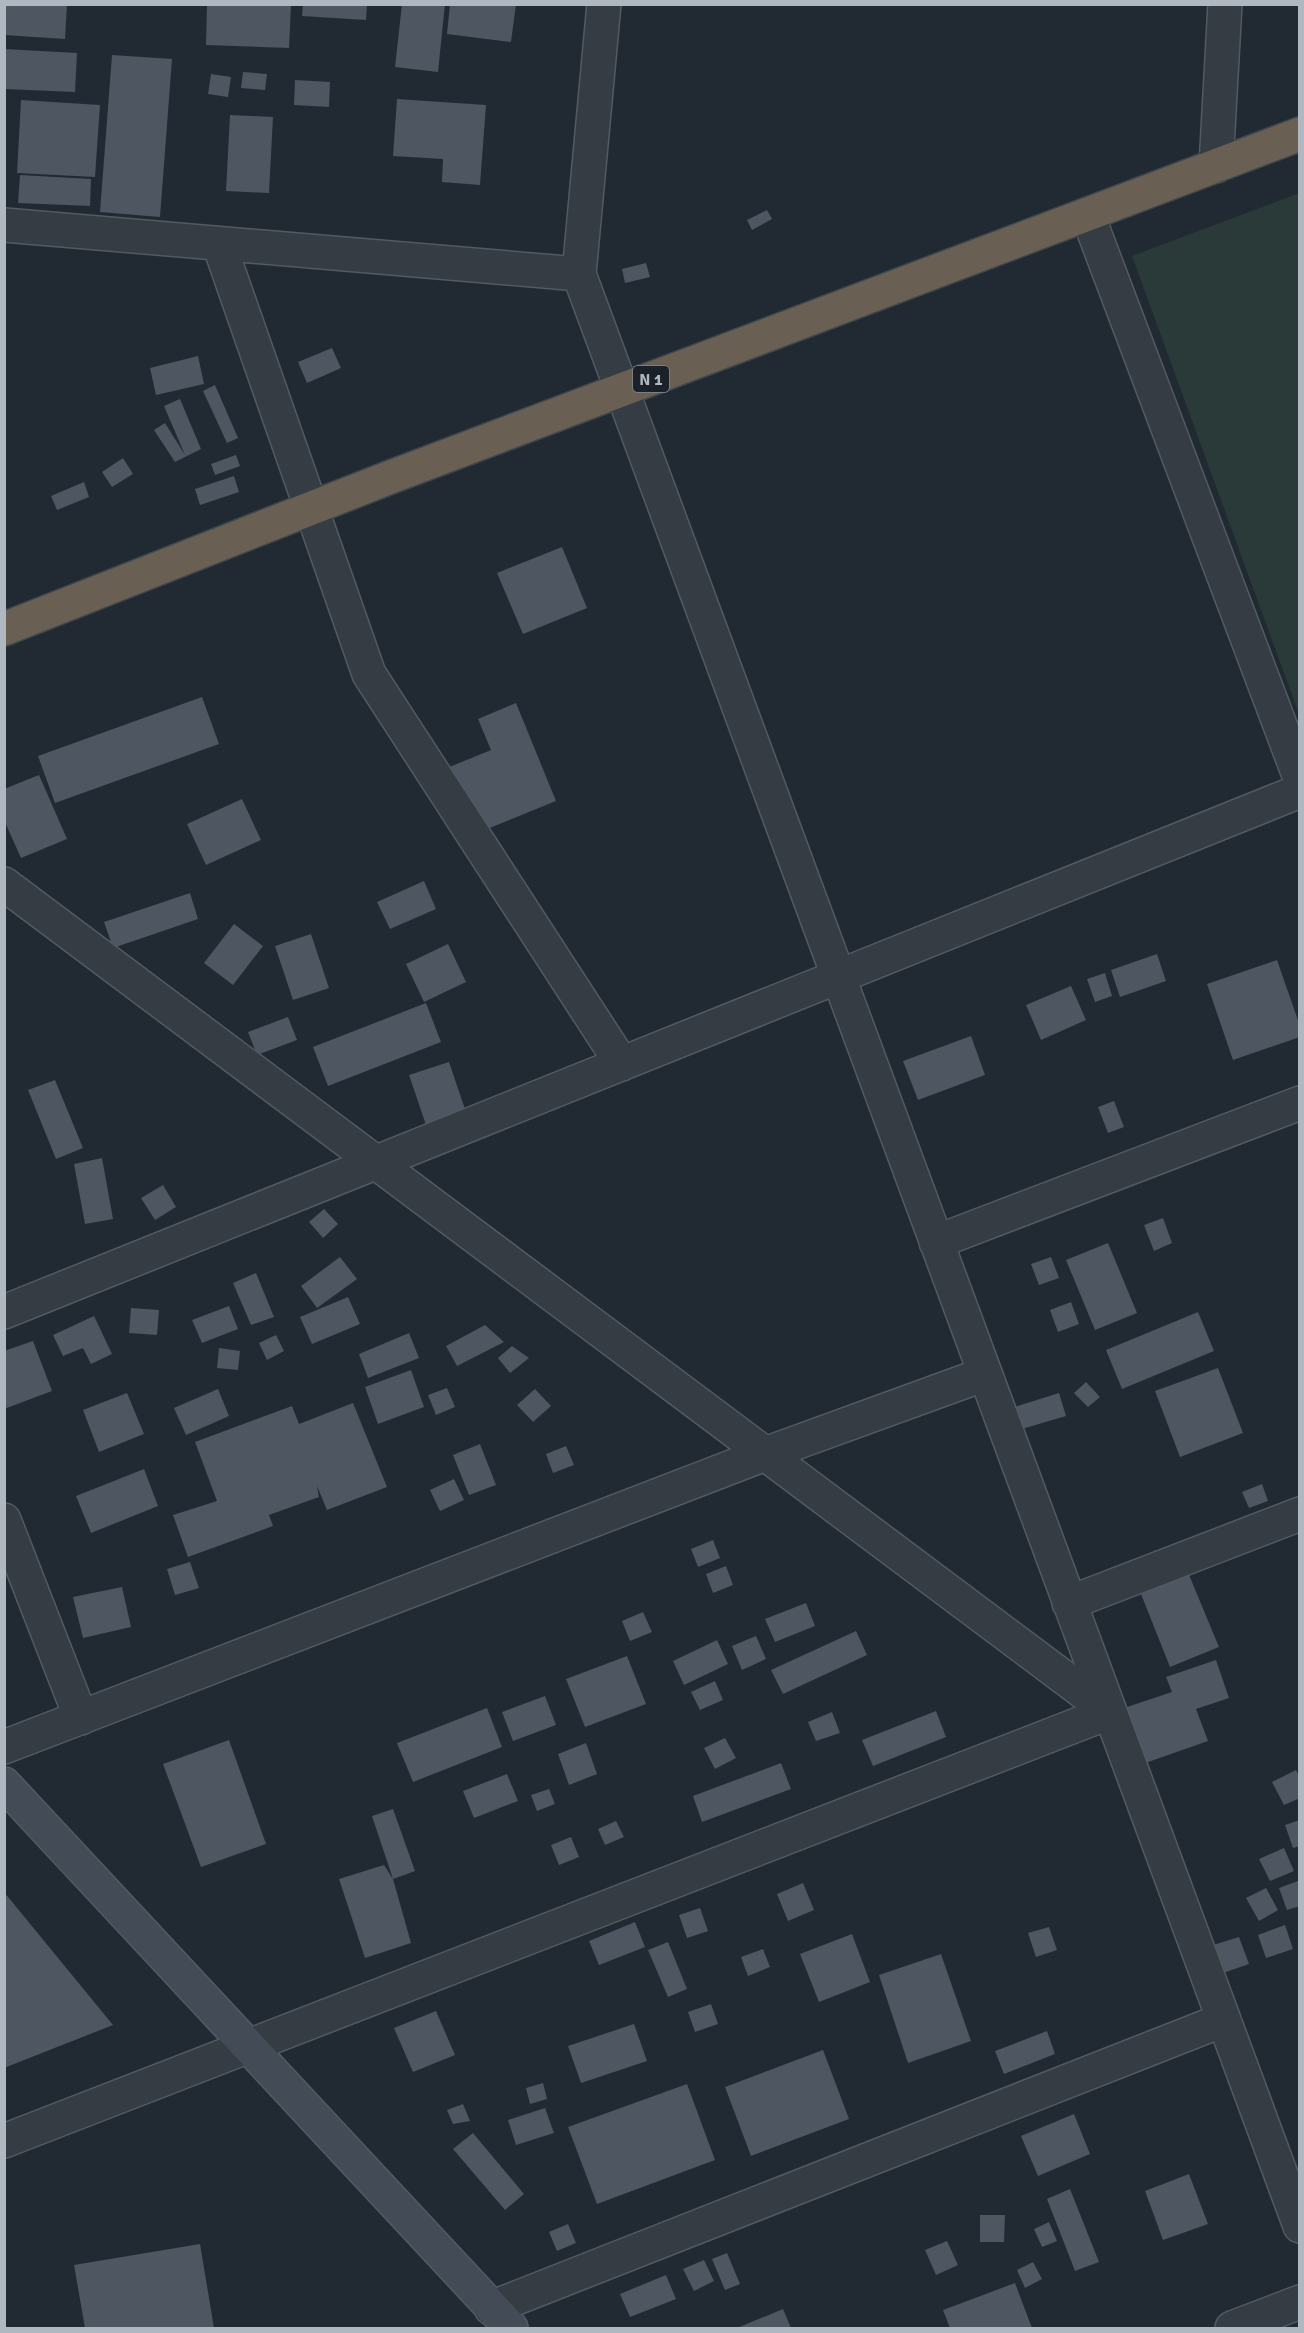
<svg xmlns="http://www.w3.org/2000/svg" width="1304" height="2333" font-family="Signika,sans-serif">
<rect width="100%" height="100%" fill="#212a33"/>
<path fill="#293a39" d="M 1299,193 L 1300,193 L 1299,714 L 1132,256 Z"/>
<path fill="#4d5661" d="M 4,4 L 67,4 L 65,39 L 4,35 Z
M 303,4 L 367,4 L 366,20 L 302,16 Z
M 402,4 L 445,4 L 438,72 L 395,67 Z
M 450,4 L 516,4 L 511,42 L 447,34 Z
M 207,5 L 291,5 L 289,48 L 206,45 Z
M 4,49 L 77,53 L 75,92 L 4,89 Z
M 112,55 L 172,59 L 160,217 L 100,212 Z
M 243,72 L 267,74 L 265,90 L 241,88 Z
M 211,74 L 231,77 L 228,97 L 208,94 Z
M 295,80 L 330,82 L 329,107 L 294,105 Z
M 397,99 L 486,105 L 480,185 L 442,182 L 443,159 L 393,156 Z
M 21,100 L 100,105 L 95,177 L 17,173 Z
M 230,115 L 273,117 L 269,193 L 226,191 Z
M 20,175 L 91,179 L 90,206 L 18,203 Z
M 767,210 L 772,219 L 752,230 L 747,220 Z
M 646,263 L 650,277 L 625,283 L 622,269 Z
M 332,348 L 341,368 L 307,383 L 298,362 Z
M 198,356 L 204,384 L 156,395 L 150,368 Z
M 215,385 L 238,438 L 227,443 L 203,391 Z
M 180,399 L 201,449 L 175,462 L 154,430 L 165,423 L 185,455 L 164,406 Z
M 236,455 L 240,466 L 215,475 L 211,464 Z
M 123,458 L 133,474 L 112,487 L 102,472 Z
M 234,476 L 239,492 L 200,505 L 195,489 Z
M 84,482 L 89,497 L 57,510 L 51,496 Z
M 562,547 L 587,608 L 523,634 L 497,573 Z
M 202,697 L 219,744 L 55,803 L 38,756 Z
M 516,703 L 556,801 L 475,834 L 447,768 L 491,750 L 478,719 Z
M 39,775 L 67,839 L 21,858 L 4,820 L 4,789 Z
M 242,799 L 261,840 L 206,865 L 187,824 Z
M 424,881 L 436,909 L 390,929 L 377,902 Z
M 190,893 L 198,919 L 113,948 L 104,922 Z
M 234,924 L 263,946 L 233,985 L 204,963 Z
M 311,934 L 329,988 L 293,1000 L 275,946 Z
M 448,944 L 466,982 L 424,1002 L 406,964 Z
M 1157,954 L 1166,981 L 1120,997 L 1111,970 Z
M 1277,960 L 1300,1026 L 1300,1037 L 1233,1060 L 1207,984 Z
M 1105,973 L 1112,996 L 1095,1002 L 1087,979 Z
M 1071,986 L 1086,1020 L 1041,1040 L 1026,1005 Z
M 426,1003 L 441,1042 L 328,1086 L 313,1047 Z
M 288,1017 L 297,1040 L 257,1055 L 248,1032 Z
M 971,1036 L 985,1075 L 918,1100 L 903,1061 Z
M 449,1062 L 466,1112 L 426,1125 L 409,1075 Z
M 55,1080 L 83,1148 L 56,1159 L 28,1090 Z
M 1114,1101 L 1124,1127 L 1108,1133 L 1098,1107 Z
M 102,1158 L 113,1219 L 85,1224 L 74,1164 Z
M 163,1185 L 176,1207 L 155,1220 L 141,1198 Z
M 324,1209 L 338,1224 L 323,1238 L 309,1222 Z
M 1163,1218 L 1172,1243 L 1154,1251 L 1144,1225 Z
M 1108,1243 L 1137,1313 L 1095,1330 L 1066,1260 Z
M 340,1257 L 357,1279 L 317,1308 L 301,1286 Z
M 1051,1257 L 1059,1278 L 1039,1285 L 1031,1264 Z
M 256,1273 L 274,1317 L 251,1325 L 233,1283 Z
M 348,1297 L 360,1324 L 312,1344 L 300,1317 Z
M 1071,1302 L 1079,1324 L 1058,1332 L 1050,1310 Z
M 229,1306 L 238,1329 L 202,1343 L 192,1320 Z
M 131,1308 L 159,1310 L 157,1335 L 129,1333 Z
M 1198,1312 L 1214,1351 L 1122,1389 L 1106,1350 Z
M 94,1316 L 112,1354 L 91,1364 L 83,1348 L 63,1356 L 53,1335 Z
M 485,1325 L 504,1342 L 457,1366 L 446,1346 Z
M 409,1333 L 419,1358 L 368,1378 L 359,1354 Z
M 276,1335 L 284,1351 L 267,1360 L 259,1343 Z
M 33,1341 L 52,1391 L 4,1409 L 4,1351 Z
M 512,1346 L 529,1358 L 510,1373 L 498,1358 Z
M 219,1348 L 240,1351 L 238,1370 L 217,1368 Z
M 1218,1368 L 1243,1433 L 1180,1457 L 1155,1391 Z
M 411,1370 L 424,1407 L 378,1424 L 365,1387 Z
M 1086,1382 L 1100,1397 L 1088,1407 L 1074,1393 Z
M 447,1388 L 455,1407 L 436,1415 L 428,1395 Z
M 218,1389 L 229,1416 L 186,1435 L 174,1408 Z
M 535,1389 L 551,1406 L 533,1422 L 517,1405 Z
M 127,1393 L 144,1434 L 99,1452 L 83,1410 Z
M 1059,1393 L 1066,1416 L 1005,1434 L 998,1412 Z
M 353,1403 L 387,1487 L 327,1510 L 317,1486 L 319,1497 L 269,1515 L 273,1526 L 188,1557 L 173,1515 L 217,1501 L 195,1442 L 292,1406 L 299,1424 Z
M 480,1444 L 496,1485 L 469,1495 L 453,1455 Z
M 566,1446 L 574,1465 L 553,1473 L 546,1454 Z
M 144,1469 L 158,1506 L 91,1533 L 76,1496 Z
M 454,1479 L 464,1500 L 440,1511 L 430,1490 Z
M 1262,1484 L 1268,1501 L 1249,1508 L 1242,1492 Z
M 713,1540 L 720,1558 L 698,1567 L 691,1549 Z
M 190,1562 L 199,1588 L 175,1595 L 167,1569 Z
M 726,1566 L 733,1585 L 713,1593 L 706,1574 Z
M 1187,1570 L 1219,1647 L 1170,1667 L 1139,1589 Z
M 122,1587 L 131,1627 L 83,1638 L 73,1597 Z
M 806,1603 L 815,1626 L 775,1642 L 765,1619 Z
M 643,1612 L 652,1632 L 630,1641 L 622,1621 Z
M 856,1631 L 867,1655 L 783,1694 L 771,1670 Z
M 756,1636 L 766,1659 L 742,1670 L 732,1646 Z
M 717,1640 L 728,1664 L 684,1685 L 673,1661 Z
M 627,1656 L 646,1704 L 585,1727 L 566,1679 Z
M 1216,1660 L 1229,1698 L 1196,1709 L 1208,1741 L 1134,1767 L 1115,1711 L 1172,1692 L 1166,1677 Z
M 715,1681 L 723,1700 L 700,1710 L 691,1692 Z
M 545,1696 L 556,1725 L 513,1741 L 502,1712 Z
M 487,1708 L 502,1747 L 413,1782 L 397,1743 Z
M 936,1711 L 946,1737 L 873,1766 L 862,1740 Z
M 832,1712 L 840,1733 L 816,1741 L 808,1722 Z
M 725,1738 L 736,1758 L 715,1769 L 704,1748 Z
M 229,1740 L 266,1844 L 201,1867 L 163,1764 Z
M 586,1743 L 597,1774 L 569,1785 L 558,1754 Z
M 781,1763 L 791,1789 L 702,1822 L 693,1796 Z
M 1296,1770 L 1300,1778 L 1300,1798 L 1284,1805 L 1272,1782 Z
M 507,1774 L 518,1801 L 474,1818 L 463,1791 Z
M 549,1789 L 555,1804 L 537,1811 L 531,1795 Z
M 393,1809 L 415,1871 L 393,1879 L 372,1816 Z
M 1300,1820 L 1300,1846 L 1293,1848 L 1285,1825 Z
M 616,1821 L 624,1837 L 605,1845 L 598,1829 Z
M 571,1837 L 579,1857 L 559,1865 L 551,1845 Z
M 1284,1848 L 1294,1871 L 1270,1881 L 1259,1859 Z
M 384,1865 L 393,1879 L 411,1943 L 365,1958 L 339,1879 Z
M 1298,1881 L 1300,1906 L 1287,1910 L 1279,1888 Z
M 803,1883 L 814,1910 L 788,1921 L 777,1894 Z
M 1266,1888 L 1278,1910 L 1259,1921 L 1246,1898 Z
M 4,1892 L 113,2025 L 4,2068 Z
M 700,1908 L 708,1931 L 687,1938 L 679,1915 Z
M 635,1922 L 645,1947 L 599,1965 L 589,1941 Z
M 1285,1925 L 1293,1949 L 1266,1958 L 1258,1935 Z
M 1049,1927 L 1057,1950 L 1036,1957 L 1028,1933 Z
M 852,1934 L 870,1982 L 819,2002 L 800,1954 Z
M 1239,1937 L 1249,1964 L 1223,1973 L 1213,1945 Z
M 668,1942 L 687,1989 L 668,1997 L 648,1950 Z
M 763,1949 L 770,1967 L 748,1976 L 741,1957 Z
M 941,1954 L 971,2041 L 908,2063 L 879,1975 Z
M 711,2004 L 718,2024 L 695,2032 L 688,2012 Z
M 436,2011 L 455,2055 L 413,2072 L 394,2028 Z
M 634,2024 L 647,2061 L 581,2083 L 568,2046 Z
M 1047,2031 L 1055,2054 L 1004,2074 L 995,2051 Z
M 823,2050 L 849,2119 L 751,2156 L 725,2087 Z
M 543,2083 L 547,2099 L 530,2104 L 526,2088 Z
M 687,2084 L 715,2160 L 597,2204 L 568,2127 Z
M 463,2104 L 470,2121 L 453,2124 L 447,2110 Z
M 545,2108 L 554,2133 L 516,2145 L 508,2120 Z
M 1074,2114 L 1090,2154 L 1038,2176 L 1021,2136 Z
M 473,2133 L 524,2194 L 505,2210 L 453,2149 Z
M 1189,2174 L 1208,2224 L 1163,2240 L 1145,2191 Z
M 1070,2189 L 1099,2262 L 1075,2271 L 1047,2199 Z
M 980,2215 L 1005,2215 L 1004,2242 L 980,2242 Z
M 1049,2222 L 1057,2241 L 1042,2247 L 1034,2229 Z
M 568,2224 L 576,2243 L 557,2251 L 549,2232 Z
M 947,2241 L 958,2265 L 936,2275 L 925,2250 Z
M 200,2244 L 214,2328 L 85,2328 L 74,2265 Z
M 727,2253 L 740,2284 L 725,2290 L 712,2259 Z
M 704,2260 L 714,2281 L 694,2291 L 683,2269 Z
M 1033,2262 L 1042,2279 L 1025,2288 L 1017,2270 Z
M 666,2275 L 676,2299 L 630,2317 L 620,2294 Z
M 1015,2283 L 1032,2328 L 950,2328 L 943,2310 Z
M 783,2309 L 791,2328 L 737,2328 Z"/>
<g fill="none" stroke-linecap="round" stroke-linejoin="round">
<g stroke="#525a62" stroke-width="36">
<path id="street" d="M 604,4 L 579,274 L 1300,2226
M 1216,166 L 1225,4
M 1088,216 L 1300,778
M 4,225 L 579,274
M 219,244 L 369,674 L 622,1064
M 4,884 L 1110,1712
M 936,1242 L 1300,1103
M 4,1312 L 1300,791
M 4,1520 L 81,1718
M 1069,1603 L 1300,1514
M 4,1747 L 765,1454 L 985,1374
M 4,2141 L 1110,1712
M 491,2308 L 1223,2020
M 1232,2328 L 1300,2302"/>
</g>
<g stroke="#525a62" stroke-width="36">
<path id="secondary" d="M 4,1784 L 511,2328"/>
</g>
<g stroke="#3f474e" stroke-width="36">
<path id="highway" d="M 4,629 L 388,478 L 1300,134"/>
</g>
<use href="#street" stroke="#353c44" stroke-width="33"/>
<use href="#secondary" stroke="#434b56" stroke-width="33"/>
<use href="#highway" stroke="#695f52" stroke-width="33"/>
</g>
<g text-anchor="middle" stroke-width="6" stroke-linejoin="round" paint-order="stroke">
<rect fill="#1a2128" stroke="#828a93" stroke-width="1.5" x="633" y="366" width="36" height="26" rx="4.5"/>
<g font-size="16" font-weight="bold" fill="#afb7c1">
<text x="651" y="385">N 1</text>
</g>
</g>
<rect width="1304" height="2333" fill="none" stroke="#afb7c1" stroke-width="12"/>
</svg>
